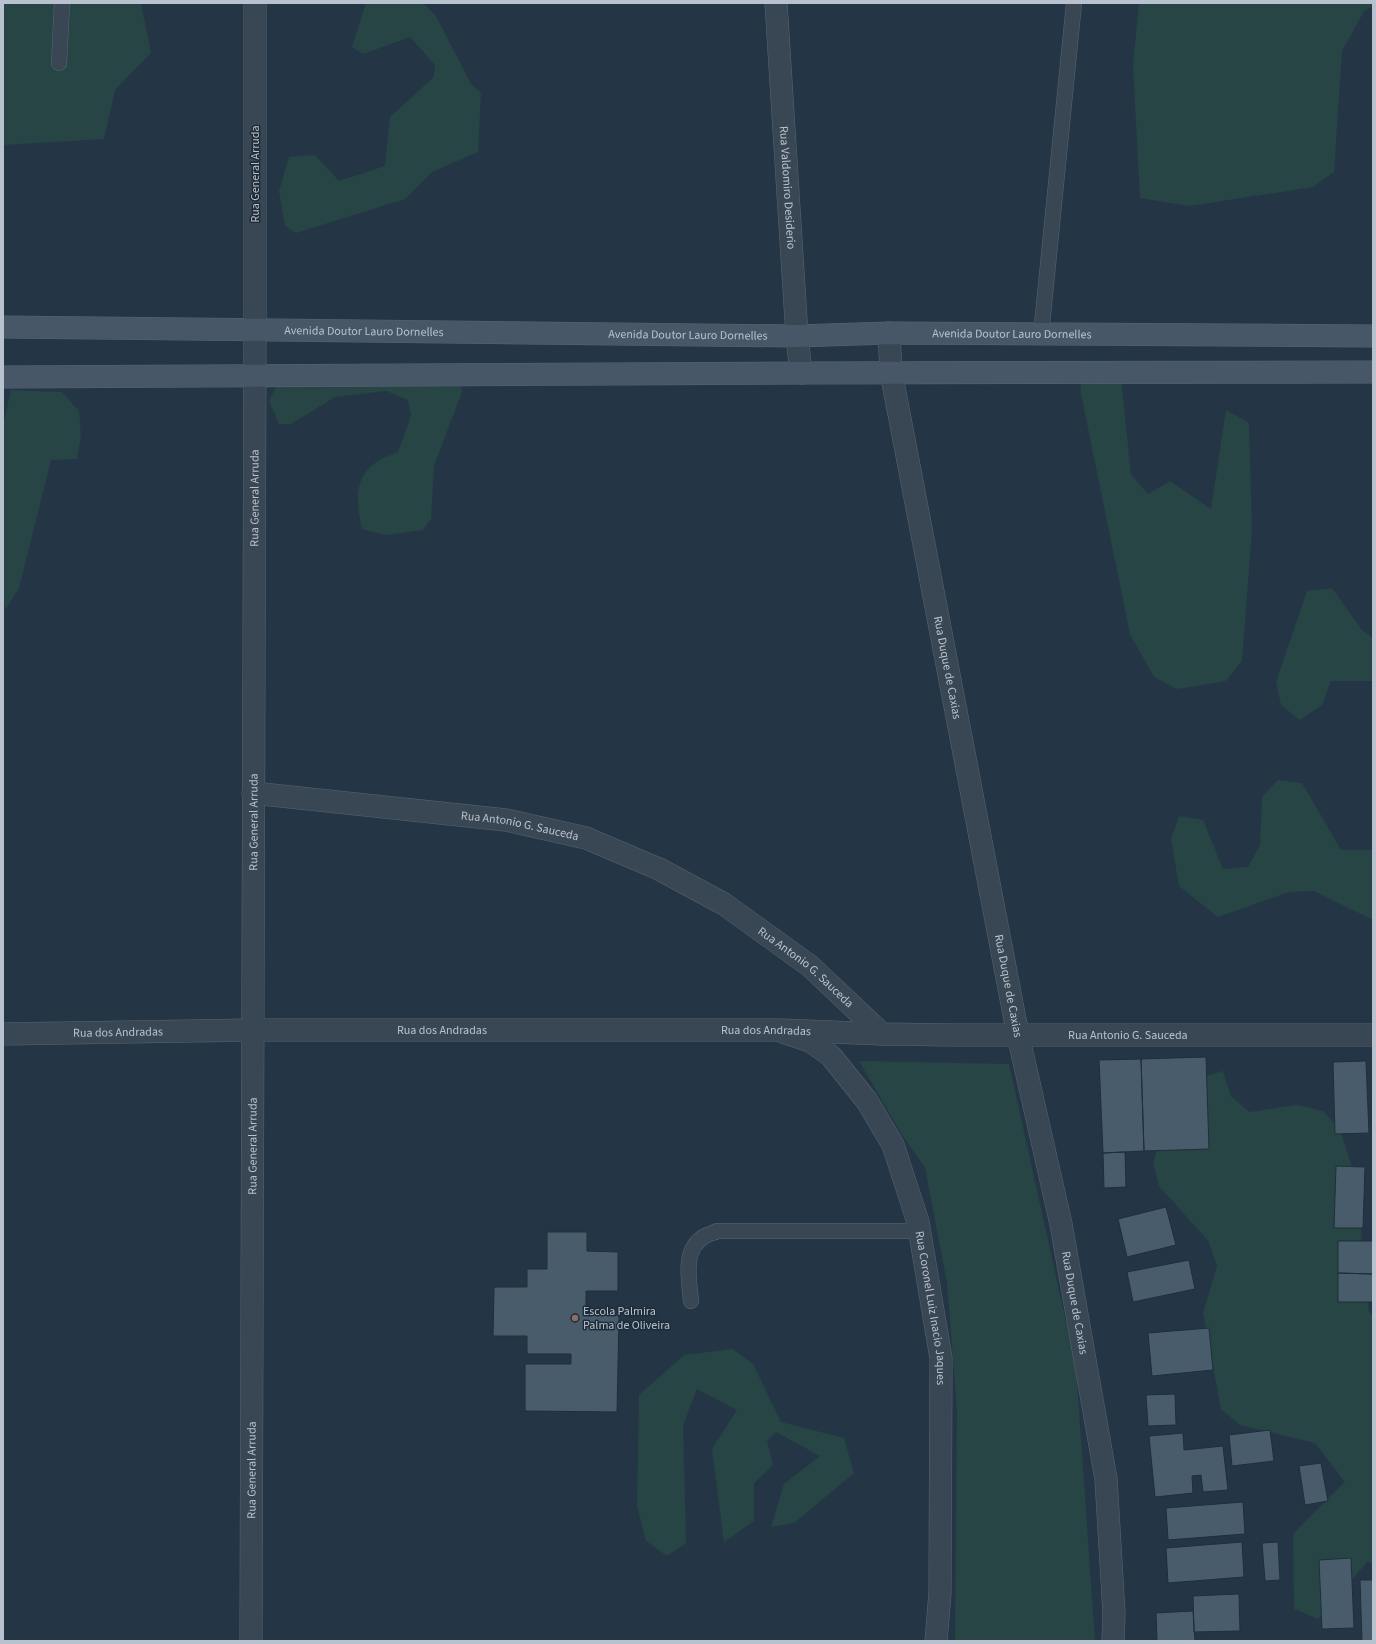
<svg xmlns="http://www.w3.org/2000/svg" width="1376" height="1644" font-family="'Source Sans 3',sans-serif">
<rect width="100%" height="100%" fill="#243645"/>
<path fill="#274545" d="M 3,3 L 141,3 L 151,53 L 115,90 L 104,139 L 3,145 Z
M 366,3 L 423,3 L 436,16 L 471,84 L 481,93 L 478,152 L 432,172 L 405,199 L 296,233 L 285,226 L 279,191 L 289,157 L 315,155 L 339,181 L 385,166 L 390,117 L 434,77 L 435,65 L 410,37 L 363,54 L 352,47 Z
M 1139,3 L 1373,3 L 1373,6 L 1364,11 L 1342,51 L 1334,172 L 1313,187 L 1190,206 L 1140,198 L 1133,65 Z
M 1103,361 L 1121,379 L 1131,474 L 1148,494 L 1170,481 L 1211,509 L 1226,410 L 1249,423 L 1252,529 L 1242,661 L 1226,681 L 1177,689 L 1154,677 L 1130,634 L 1081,394 L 1080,370 Z
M 280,379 L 461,379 L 462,392 L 434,466 L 431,519 L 423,530 L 386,535 L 362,529 C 357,503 352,481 375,463 C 381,458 391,455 398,452 L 411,416 L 408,400 L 386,391 L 335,397 L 291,424 L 279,424 L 269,401 Z
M 11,390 L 62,392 L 79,411 L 81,435 L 77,459 L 51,460 L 19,588 L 5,610 L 3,586 L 3,426 Z
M 1332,588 L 1362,630 L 1373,638 L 1373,681 L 1331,681 L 1322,705 L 1300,720 L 1281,705 L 1276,682 L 1307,591 Z
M 1278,780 L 1302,783 L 1341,850 L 1373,850 L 1373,920 L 1314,891 L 1289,892 L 1218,917 L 1179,886 L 1171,839 L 1179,816 L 1203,820 L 1223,869 L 1248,867 L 1260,845 L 1262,797 Z
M 859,1061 L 1009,1064 L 1076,1367 L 1095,1641 L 955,1641 L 957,1409 L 947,1283 L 925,1168 L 899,1130 Z
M 1223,1071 L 1231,1096 L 1249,1112 L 1297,1105 L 1323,1111 L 1340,1130 L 1356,1179 L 1369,1312 L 1373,1316 L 1373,1564 L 1368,1561 L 1318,1619 L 1294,1609 L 1293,1534 L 1345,1482 L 1315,1443 L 1240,1425 L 1221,1409 L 1203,1313 L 1217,1266 L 1209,1242 L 1159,1186 L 1153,1163 L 1168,1116 L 1199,1078 Z
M 733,1349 L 753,1364 L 781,1422 L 844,1438 L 854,1473 L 794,1523 L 771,1527 L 784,1484 L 820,1456 L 776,1432 L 767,1441 L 773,1465 L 754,1483 L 754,1521 L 724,1542 L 712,1449 L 737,1410 L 697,1389 L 683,1425 L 686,1543 L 667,1556 L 646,1541 L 637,1506 L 639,1395 L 684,1355 Z"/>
<path fill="#485c6b" stroke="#202e3b" d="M 1206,1057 L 1209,1149 L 1144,1151 L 1141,1059 Z
M 1141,1059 L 1144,1151 L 1103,1153 L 1099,1060 Z
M 1366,1061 L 1369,1133 L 1335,1134 L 1333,1062 Z
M 1125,1152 L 1126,1187 L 1104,1188 L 1103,1153 Z
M 1336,1166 L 1365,1167 L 1363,1228 L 1334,1228 Z
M 1166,1207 L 1176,1245 L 1127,1257 L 1118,1219 Z
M 547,1232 L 587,1232 L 587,1251 L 618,1252 L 618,1291 L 586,1291 L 586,1315 L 619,1315 L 617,1412 L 525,1411 L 525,1364 L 571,1364 L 571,1354 L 527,1354 L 527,1336 L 493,1336 L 494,1287 L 527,1287 L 527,1269 L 547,1269 Z
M 1338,1241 L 1373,1241 L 1373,1274 L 1338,1273 Z
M 1189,1260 L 1195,1289 L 1133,1302 L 1127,1272 Z
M 1338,1273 L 1373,1274 L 1373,1302 L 1338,1302 Z
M 1209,1328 L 1213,1370 L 1152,1376 L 1148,1333 Z
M 1175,1394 L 1176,1425 L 1148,1426 L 1146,1395 Z
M 1270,1430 L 1274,1461 L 1232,1466 L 1229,1435 Z
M 1183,1433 L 1184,1450 L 1223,1446 L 1228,1490 L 1203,1492 L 1201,1475 L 1192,1476 L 1193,1493 L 1155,1497 L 1149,1436 Z
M 1321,1463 L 1328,1501 L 1305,1505 L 1299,1466 Z
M 1243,1502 L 1245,1534 L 1168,1540 L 1166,1508 Z
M 1242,1542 L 1244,1577 L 1168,1583 L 1166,1548 Z
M 1278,1542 L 1280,1580 L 1265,1581 L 1262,1543 Z
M 1351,1558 L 1354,1628 L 1322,1629 L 1319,1560 Z
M 1360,1580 L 1373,1580 L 1373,1641 L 1362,1641 Z
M 1239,1594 L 1240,1631 L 1194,1632 L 1193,1596 Z
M 1193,1611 L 1195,1641 L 1157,1641 L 1156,1613 Z"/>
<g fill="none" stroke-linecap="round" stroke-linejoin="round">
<g stroke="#586571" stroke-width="16">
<path id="service" d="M 59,63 L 62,3
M 1041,335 L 1074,3
M 691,1301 C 689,1279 682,1249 705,1236 C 708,1234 714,1233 717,1231 L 919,1231"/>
</g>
<g stroke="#586571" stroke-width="23">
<g id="minor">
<path d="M 255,3 L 255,330"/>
<path id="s1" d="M 776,3 L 797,336 L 801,373"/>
<path id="s2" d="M 889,333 L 891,372 L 1018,1035 L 1061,1224 L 1106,1479 L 1114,1613 L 1113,1641"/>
<path id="s3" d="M 253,793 L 506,820 L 586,838 L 659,869 L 724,904 L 810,966 L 882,1034"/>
<path id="s4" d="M 783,1032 L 810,1041 L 831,1056 L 867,1101 L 893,1145 L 918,1222 L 941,1358 L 940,1593 L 936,1641"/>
</g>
</g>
<g stroke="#586571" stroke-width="23">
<g id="tertiary">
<path id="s5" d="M 3,1034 L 253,1030 L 780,1030 L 882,1034 L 953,1035 L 1373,1035"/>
<path id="s6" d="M 251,1641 L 255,330"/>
</g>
</g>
<g stroke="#586571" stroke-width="23">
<g id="secondary">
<path id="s7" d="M 3,327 L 797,336 L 889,333 L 1373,336"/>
<path d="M 3,377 L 801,373 L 1373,372"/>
</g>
</g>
<use href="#service" stroke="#394754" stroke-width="15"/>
<use href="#minor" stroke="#394754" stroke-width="22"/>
<use href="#tertiary" stroke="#394754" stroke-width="22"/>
<use href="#secondary" stroke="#475767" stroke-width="22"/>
</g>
<circle fill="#8d6e63" stroke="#1e2c39" stroke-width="1.5" cx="575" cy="1318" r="4"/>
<g text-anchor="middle" stroke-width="3" stroke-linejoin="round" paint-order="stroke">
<g font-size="12" fill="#b7c2ce" stroke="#1e2c39">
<text transform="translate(255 174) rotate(-90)" y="4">Rua General Arruda</text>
<text dy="4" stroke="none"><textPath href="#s1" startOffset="185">Rua Valdomiro Desiderio</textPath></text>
<text dy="4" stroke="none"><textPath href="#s7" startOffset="361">Avenida Doutor Lauro Dornelles</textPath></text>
<text dy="4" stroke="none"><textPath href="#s7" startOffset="685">Avenida Doutor Lauro Dornelles</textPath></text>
<text dy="4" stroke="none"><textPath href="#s7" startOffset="1009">Avenida Doutor Lauro Dornelles</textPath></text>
<text dy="4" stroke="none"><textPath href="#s6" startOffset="1143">Rua General Arruda</textPath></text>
<text dy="4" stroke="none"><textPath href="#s2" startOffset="340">Rua Duque de Caxias</textPath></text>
<text dy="4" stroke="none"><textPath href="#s6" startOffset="819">Rua General Arruda</textPath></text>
<text dy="4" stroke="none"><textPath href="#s3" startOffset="269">Rua Antonio G. Sauceda</textPath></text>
<text dy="4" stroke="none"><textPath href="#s3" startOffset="593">Rua Antonio G. Sauceda</textPath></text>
<text dy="4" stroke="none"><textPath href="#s2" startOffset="664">Rua Duque de Caxias</textPath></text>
<text dy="4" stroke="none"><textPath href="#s5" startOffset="439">Rua dos Andradas</textPath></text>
<text dy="4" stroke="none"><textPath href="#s5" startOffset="763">Rua dos Andradas</textPath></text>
<text dy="4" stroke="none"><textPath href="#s5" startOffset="115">Rua dos Andradas</textPath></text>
<text dy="4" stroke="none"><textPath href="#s5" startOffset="1125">Rua Antonio G. Sauceda</textPath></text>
<text dy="4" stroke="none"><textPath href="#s6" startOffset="495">Rua General Arruda</textPath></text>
<text dy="4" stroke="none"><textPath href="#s2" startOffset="988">Rua Duque de Caxias</textPath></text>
<text dy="4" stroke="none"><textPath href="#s4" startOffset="331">Rua Coronel Luiz Inacio Jaques</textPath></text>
<text dy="4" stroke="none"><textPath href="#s6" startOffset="171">Rua General Arruda</textPath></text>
</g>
<g font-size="12" fill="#b7c2ce" stroke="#1e2c39" text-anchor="start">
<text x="583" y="1315">Escola Palmira<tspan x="583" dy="14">Palma de Oliveira</tspan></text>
</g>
</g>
<rect width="1376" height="1644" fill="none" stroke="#b7c2ce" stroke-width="8"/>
</svg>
